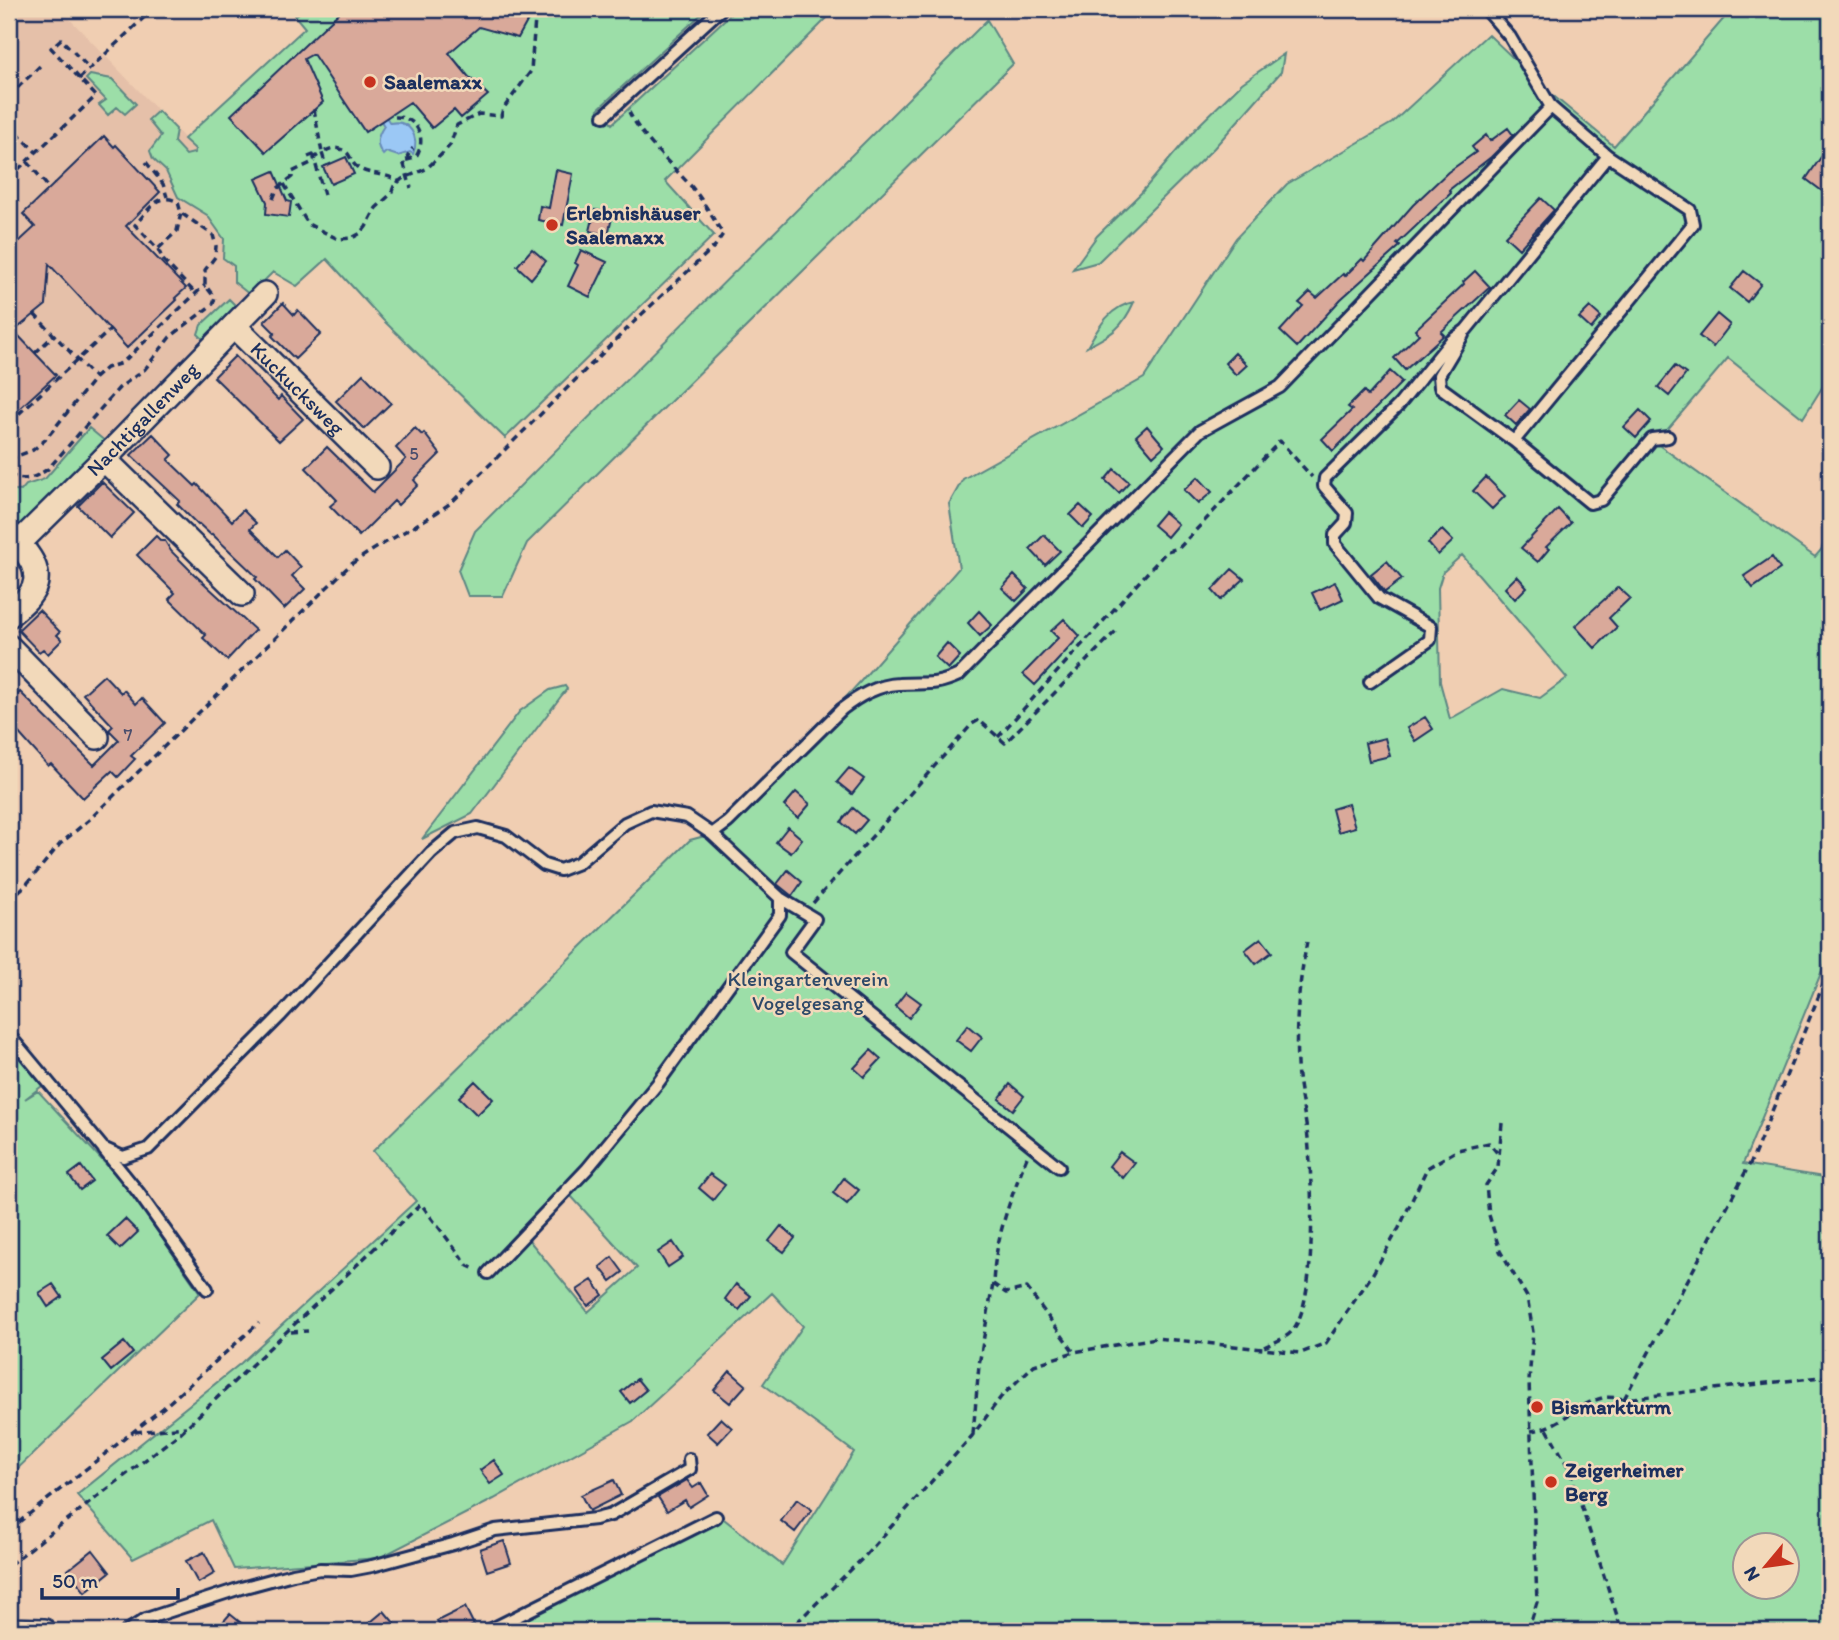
<svg xmlns="http://www.w3.org/2000/svg" width="1839" height="1640" font-family="Itim,sans-serif">
<rect width="100%" height="100%" fill="#f0ceb2"/>
<filter id="ink" filterUnits="userSpaceOnUse"><feTurbulence type="fractalNoise" baseFrequency=".0143" numOctaves="2"/><feDisplacementMap in="SourceGraphic" scale="14" xChannelSelector="R" yChannelSelector="G"/><feConvolveMatrix kernelMatrix="1 2 1 2 8 2 1 2 1" color-interpolation-filters="sRGB"/></filter>
<g filter="url(#ink)">
<path fill="#e5c0a9" d="M 9,9 L 60,9 L 195,149 L 223,202 L 272,272 L 106,442 L 9,517 Z"/>
<path fill="#9cdea8" stroke="#5c8683" stroke-width="2" fill-rule="evenodd" d="M 304,9 L 707,9 L 598,109 L 612,124 L 736,9 L 836,9 L 665,181 L 714,235 L 505,438 L 383,320 L 327,259 L 297,286 L 273,272 L 250,295 L 234,282 L 234,266 L 223,258 L 224,239 L 207,215 L 178,197 L 166,171 L 153,159 L 150,151 L 161,136 L 148,120 L 158,111 L 176,129 L 174,142 L 186,155 L 194,153 L 195,149 L 184,139 L 305,28 L 295,16 Z
M 1732,9 L 1830,9 L 1830,375 L 1803,418 L 1728,358 L 1656,443 L 1815,557 L 1821,550 L 1830,530 L 1830,951 L 1743,1164 L 1830,1178 L 1830,1631 L 499,1631 L 715,1512 L 782,1565 L 854,1452 L 763,1384 L 803,1326 L 772,1293 L 633,1421 L 494,1499 L 379,1558 L 234,1569 L 211,1520 L 133,1559 L 77,1495 L 241,1363 L 416,1201 L 373,1151 L 690,840 L 723,831 L 860,682 L 959,568 L 949,504 L 963,479 L 1144,378 L 1236,238 L 1287,184 L 1392,123 L 1488,34 L 1550,93 L 1614,146 ZM 1462,555 L 1567,678 L 1540,698 L 1503,689 L 1450,719 L 1440,682 L 1438,588 L 1443,572 ZM 571,1196 L 637,1268 L 588,1312 L 528,1239 ZM 1744,1546 L 1786,1546 L 1786,1588 L 1744,1588 Z
M 987,20 L 1013,64 L 527,543 L 503,596 L 468,596 L 458,570 L 475,531 Z
M 1284,54 L 1281,72 L 1214,148 L 1098,262 L 1073,269 L 1097,236 L 1141,193 L 1197,127 L 1242,83 Z
M 90,75 L 112,79 L 136,104 L 125,114 L 117,107 L 108,115 L 99,105 L 106,100 L 86,79 Z
M 229,299 L 238,308 L 205,341 L 198,334 L 201,325 Z
M 1134,302 C 1122,329 1112,334 1087,347 C 1098,328 1110,306 1134,302 Z
M 89,428 L 106,442 L 20,528 L 9,517 L 9,489 L 21,491 L 26,485 L 45,479 Z
M 565,686 L 567,689 L 562,695 L 472,814 L 422,839 L 520,711 L 550,690 Z
M 9,1044 L 42,1086 L 25,1099 L 38,1091 L 126,1186 L 200,1293 L 9,1477 Z"/>
<path fill="#9bc8f5" stroke="#688bb9" stroke-width="2" d="M 386,117 L 390,123 C 410,119 420,137 413,154 L 410,152 L 398,156 L 386,152 L 383,155 C 375,145 377,136 384,126 L 381,121 Z"/>
<path fill="#d9a99a" stroke="#1b2f5e" stroke-width="2" d="M 343,9 L 534,9 L 518,38 L 479,27 L 449,53 L 468,76 L 488,95 L 461,118 L 454,110 L 432,128 L 410,102 L 365,132 L 313,54 L 304,59 L 323,102 L 266,152 L 231,115 Z
M 1508,128 L 1513,135 L 1491,157 L 1449,190 L 1451,193 L 1397,244 L 1400,246 L 1341,299 L 1297,347 L 1280,331 L 1303,306 L 1299,303 L 1310,292 L 1317,298 L 1343,274 L 1345,276 L 1362,259 L 1364,261 L 1413,205 L 1448,172 L 1476,152 L 1472,147 L 1486,135 L 1490,141 Z
M 104,136 L 114,147 L 116,145 L 160,192 L 126,226 L 186,288 L 175,298 L 177,300 L 127,348 L 49,264 L 46,305 L 14,331 L 56,375 L 9,418 L 9,251 L 35,227 L 23,214 Z
M 1830,144 L 1830,197 L 1806,179 Z
M 346,157 L 354,174 L 331,184 L 323,167 Z
M 556,170 L 573,174 L 563,225 L 538,220 L 540,206 L 549,208 Z
M 274,171 L 287,201 L 291,202 L 289,217 L 266,214 L 267,202 L 256,179 Z
M 1541,198 L 1554,210 L 1519,249 L 1505,236 Z
M 595,210 L 613,213 L 608,235 L 590,231 Z
M 532,249 L 546,261 L 531,279 L 517,266 Z
M 581,250 L 607,262 L 590,297 L 568,286 L 578,265 L 575,263 Z
M 1475,271 L 1490,287 L 1441,332 L 1444,335 L 1405,370 L 1394,358 L 1419,334 L 1415,330 L 1464,284 L 1463,282 Z
M 1744,271 L 1761,284 L 1747,302 L 1730,288 Z
M 283,303 L 294,315 L 298,310 L 321,334 L 295,359 L 272,336 L 275,333 L 264,322 Z
M 1590,307 L 1601,317 L 1591,329 L 1579,318 Z
M 1717,314 L 1730,325 L 1713,347 L 1699,336 Z
M 1235,353 L 1247,365 L 1236,375 L 1225,363 Z
M 235,356 L 278,400 L 281,396 L 303,419 L 279,441 L 214,377 Z
M 1675,366 L 1686,374 L 1669,396 L 1658,387 Z
M 1390,371 L 1402,382 L 1333,451 L 1322,439 L 1352,410 L 1348,407 L 1364,391 L 1368,396 Z
M 363,374 L 391,403 L 364,429 L 336,401 Z
M 1519,400 L 1530,409 L 1516,425 L 1505,415 Z
M 1640,410 L 1651,421 L 1636,438 L 1624,427 Z
M 1147,426 L 1164,446 L 1153,456 L 1136,436 Z
M 415,428 L 422,435 L 424,433 L 440,454 L 414,480 L 418,485 L 398,505 L 394,501 L 359,536 L 330,506 L 337,500 L 306,468 L 327,447 L 373,492 L 406,459 L 396,448 Z
M 153,434 L 173,455 L 168,460 L 195,486 L 197,484 L 232,521 L 243,510 L 256,523 L 250,529 L 278,557 L 285,550 L 301,567 L 292,576 L 305,589 L 284,609 L 255,579 L 257,577 L 212,534 L 211,535 L 199,524 L 198,525 L 177,504 L 180,501 L 131,455 Z
M 1114,469 L 1129,482 L 1119,493 L 1105,480 Z
M 1198,477 L 1212,492 L 1198,504 L 1184,490 Z
M 1486,477 L 1505,496 L 1492,509 L 1473,491 Z
M 102,482 L 134,513 L 110,538 L 78,506 Z
M 1080,505 L 1093,517 L 1083,528 L 1070,515 Z
M 1558,509 L 1571,523 L 1546,547 L 1549,549 L 1538,562 L 1521,548 Z
M 1164,512 L 1178,524 L 1167,537 L 1153,525 Z
M 1442,530 L 1453,541 L 1438,555 L 1428,543 Z
M 1044,535 L 1060,551 L 1045,565 L 1030,549 Z
M 156,536 L 161,541 L 165,541 L 171,551 L 194,574 L 255,630 L 227,660 L 203,638 L 206,635 L 169,599 L 175,593 L 137,555 Z
M 1772,557 L 1780,569 L 1753,588 L 1744,576 Z
M 1387,561 L 1402,579 L 1385,592 L 1371,574 Z
M 1232,569 L 1244,579 L 1221,600 L 1212,590 Z
M 1014,575 L 1028,589 L 1016,601 L 1002,588 Z
M 1517,576 L 1527,587 L 1515,599 L 1505,588 Z
M 1335,582 L 1343,599 L 1320,610 L 1312,593 Z
M 1618,587 L 1630,598 L 1609,618 L 1617,627 L 1595,648 L 1575,626 Z
M 39,610 L 60,632 L 57,635 L 62,640 L 48,654 L 43,649 L 39,652 L 18,630 Z
M 979,611 L 992,625 L 980,636 L 968,623 Z
M 1064,619 L 1080,636 L 1035,685 L 1023,674 L 1058,638 L 1051,631 Z
M 947,643 L 960,656 L 948,669 L 935,657 Z
M 104,675 L 121,693 L 124,690 L 136,704 L 142,698 L 165,723 L 131,756 L 135,759 L 118,777 L 112,771 L 83,798 L 51,764 L 48,766 L 9,722 L 9,703 L 20,692 L 94,765 L 119,740 L 109,730 L 113,726 L 83,694 Z
M 1425,717 L 1433,729 L 1415,741 L 1407,728 Z
M 1385,738 L 1390,756 L 1369,761 L 1365,743 Z
M 849,768 L 864,779 L 852,794 L 837,782 Z
M 796,792 L 810,804 L 798,818 L 784,806 Z
M 1348,804 L 1355,827 L 1338,832 L 1332,809 Z
M 853,808 L 867,820 L 855,834 L 841,822 Z
M 788,827 L 802,839 L 791,853 L 776,842 Z
M 788,870 L 802,882 L 792,896 L 777,884 Z
M 1261,938 L 1272,952 L 1256,964 L 1245,950 Z
M 906,992 L 921,1003 L 909,1018 L 895,1006 Z
M 968,1025 L 982,1037 L 971,1051 L 956,1040 Z
M 871,1050 L 881,1059 L 864,1077 L 854,1068 Z
M 475,1081 L 493,1099 L 477,1115 L 459,1097 Z
M 1010,1084 L 1024,1096 L 1013,1110 L 999,1099 Z
M 1120,1152 L 1135,1163 L 1123,1178 L 1109,1166 Z
M 81,1166 L 92,1181 L 80,1190 L 69,1175 Z
M 710,1174 L 725,1185 L 713,1200 L 699,1188 Z
M 844,1178 L 859,1190 L 847,1204 L 833,1193 Z
M 125,1219 L 138,1232 L 120,1249 L 107,1236 Z
M 781,1226 L 795,1238 L 784,1252 L 769,1241 Z
M 673,1242 L 683,1257 L 668,1267 L 658,1252 Z
M 612,1257 L 623,1272 L 611,1281 L 600,1267 Z
M 592,1280 L 603,1295 L 588,1306 L 577,1290 Z
M 53,1284 L 62,1297 L 48,1307 L 39,1293 Z
M 736,1284 L 751,1296 L 739,1310 L 725,1299 Z
M 124,1342 L 133,1353 L 111,1371 L 102,1360 Z
M 730,1371 L 746,1385 L 730,1403 L 714,1390 Z
M 637,1379 L 646,1390 L 630,1403 L 621,1392 Z
M 721,1418 L 732,1428 L 718,1443 L 707,1433 Z
M 494,1460 L 504,1475 L 490,1484 L 480,1470 Z
M 614,1480 L 621,1495 L 589,1511 L 581,1495 Z
M 687,1480 L 693,1488 L 701,1483 L 708,1495 L 689,1507 L 685,1500 L 667,1511 L 658,1497 Z
M 797,1499 L 812,1510 L 795,1532 L 781,1521 Z
M 504,1541 L 511,1563 L 487,1571 L 480,1549 Z
M 93,1550 L 110,1572 L 85,1592 L 68,1570 Z
M 204,1552 L 215,1573 L 198,1583 L 186,1561 Z
M 465,1607 L 474,1625 L 462,1631 L 443,1631 L 437,1621 Z
M 384,1611 L 401,1631 L 360,1631 Z
M 230,1614 L 251,1631 L 215,1631 Z"/>
<g fill="none" stroke-linecap="round" stroke-linejoin="round">
<g stroke="#1b2f5e" stroke-width="16">
<path id="lane" d="M 1486,9 L 1510,37 L 1551,107 L 1608,156 L 1690,210 L 1693,224 L 1514,441
M 604,116 L 721,9
M 1463,335 L 1439,375 L 1440,387 L 1514,441 L 1590,503 L 1601,500 L 1652,439 L 1668,437
M 1370,682 L 1430,640 L 1431,627 L 1379,598 L 1335,544 L 1335,535 L 1346,523 L 1347,513 L 1324,486 L 1325,478 L 1399,405 L 1451,341 L 1466,330 L 1608,156
M 712,834 L 728,822 L 842,709 C 859,696 877,685 899,684 C 926,682 933,687 959,675 L 1200,431 L 1280,387 L 1551,107
M 780,898 L 815,919 L 791,952 L 1059,1167
M 9,1035 L 103,1148 L 123,1157 L 148,1149 L 280,1016 L 431,853 L 455,833 L 478,828 L 506,836 L 544,865 L 560,870 L 578,863 L 625,823 L 651,811 L 687,817 L 712,834 L 780,898 L 780,915 L 658,1083 L 587,1169 L 488,1273
M 104,1150 L 138,1192 L 207,1289
M 127,1631 L 146,1619 L 241,1588 L 293,1574 L 320,1569 L 351,1570 L 372,1566 L 453,1544 L 495,1530 L 595,1519 L 611,1515 L 690,1469 L 689,1459
M 488,1631 L 716,1517"/>
</g>
<g stroke="#1b2f5e" stroke-width="28">
<g id="street">
<path id="s1" d="M 234,326 L 377,467"/>
<path d="M 104,459 L 242,594"/>
<path id="s2" d="M 19,543 L 104,459 L 265,294"/>
<path d="M 9,615 C 15,609 24,603 29,596 C 48,573 25,550 9,533"/>
<path d="M 9,647 L 97,737"/>
<path d="M 9,1630 L 44,1631"/>
</g>
</g>
<path stroke="#1b2f5e" stroke-width="3.5" stroke-dasharray="7 5" stroke-linecap="butt" d="M 277,10 L 279,9
M 79,79 L 153,9
M 9,96 L 41,65
M 314,109 L 322,153 C 329,149 334,146 343,150 C 351,153 350,162 357,167 C 368,176 387,172 399,182
M 395,117 C 418,116 428,140 415,158 L 403,161 L 411,188
M 9,124 L 36,152
M 308,157 L 313,155 L 314,158
M 410,160 L 408,155 L 413,148
M 27,161 L 49,188
M 146,162 L 163,184 L 167,197
M 9,178 L 96,96 L 51,48 L 61,39 L 90,69
M 284,184 L 308,224 L 338,239 L 352,238 L 361,233 L 366,227 L 376,208 L 391,194 L 394,186 L 402,179 L 426,169 L 444,152 L 450,145 L 457,125 L 479,114 L 501,116 L 503,109 L 531,71 L 535,19 L 542,9
M 324,195 L 314,158 L 322,153 L 326,166
M 273,199 L 277,189 L 292,177 L 292,172 L 315,161
M 9,237 L 12,248
M 158,249 L 163,260 L 196,294
M 34,314 L 95,378
M 35,353 L 54,335
M 9,459 L 33,450 L 45,440 L 95,378 L 106,368 L 122,363 L 205,285
M 11,459 L 13,419 L 110,330
M 9,474 C 24,483 34,478 48,469 L 119,388 L 145,369 L 170,337 L 213,304 L 215,298 L 205,285 L 205,270 L 215,257 L 216,246 L 213,235 L 181,213 L 178,202 C 158,191 148,211 135,225 L 158,249 L 177,231 L 181,213
M 998,737 L 1167,551 L 1179,548 L 1280,441 L 1312,477
M 9,900 L 26,885 L 60,844 L 90,819 L 350,565 C 382,542 419,526 452,502 L 642,314 L 715,246 L 723,234 C 712,217 702,198 689,184 C 668,161 643,139 629,112
M 813,903 L 972,724 L 979,720 L 1005,743 L 1117,630
M 1502,1123 L 1498,1167 L 1486,1185 L 1489,1215 L 1500,1251 L 1527,1297 L 1533,1332 L 1529,1381 L 1537,1602 L 1528,1631
M 1027,1157 C 1010,1199 995,1239 993,1284 L 1006,1293 L 1027,1288 L 1074,1352
M 291,1332 L 308,1331
M 1264,1347 C 1272,1343 1287,1338 1292,1331 C 1318,1301 1312,1178 1308,1138 C 1305,1113 1298,1089 1297,1064 C 1295,1022 1299,983 1307,942
M 1624,1399 L 1753,1158 L 1830,968
M 1547,1429 L 1569,1468 L 1622,1631
M 1531,1431 C 1561,1427 1574,1405 1602,1398 C 1609,1396 1617,1398 1624,1399 L 1830,1376
M 135,1432 L 186,1427
M 973,1434 L 979,1365 L 993,1284
M 9,1530 L 163,1408 L 259,1323
M 9,1565 L 180,1433 L 421,1204 L 468,1266 L 475,1269
M 788,1631 L 865,1556 L 972,1436 L 1001,1397 L 1034,1365 L 1074,1352 L 1156,1338 L 1301,1353 L 1326,1343 L 1372,1275 L 1399,1228 L 1427,1168 L 1458,1150 L 1489,1143 L 1499,1155"/>
<use href="#lane" stroke="#f2d9ba" stroke-width="10"/>
<use href="#street" stroke="#f2d9ba" stroke-width="23"/>
</g>
</g>
<g fill="#c8321e" stroke="#f2d9ba" stroke-width="2.5">
<circle cx="370" cy="82" r="7"/>
<circle cx="552" cy="225" r="7"/>
<circle cx="1537" cy="1407" r="7"/>
<circle cx="1551" cy="1482" r="7"/>
</g>
<g text-anchor="middle" stroke-width="5" stroke-linejoin="round" paint-order="stroke">
<g font-size="18" fill="#4a4e6d">
<text x="414" y="460">5</text>
<text x="128" y="741">7</text>
</g>
<g font-size="21" font-weight="bold" fill="#1b2f5e" stroke="#f2d9ba" text-anchor="start">
<text x="384" y="89">Saalemaxx</text>
<text x="566" y="220">Erlebnishäuser<tspan x="566" dy="24">Saalemaxx</tspan></text>
<text x="1551" y="1414">Bismarkturm</text>
<text x="1565" y="1477">Zeigerheimer<tspan x="1565" dy="24">Berg</tspan></text>
</g>
<g font-size="21" fill="#1b2f5e" stroke="#f2d9ba">
<text dy="7" stroke="none"><textPath href="#s1" startOffset="89">Kuckucksweg</textPath></text>
<text dy="7" stroke="none"><textPath href="#s2" startOffset="175">Nachtigallenweg</textPath></text>
</g>
<g font-size="21" fill="#2e4969" stroke="#f2d9ba">
<text x="808" y="986">Kleingartenverein<tspan x="808" dy="24">Vogelgesang</tspan></text>
</g>
</g>
<rect width="1839" height="1640" fill="none" stroke="#f2d9ba" stroke-width="35"/>
<rect x="18" y="18" width="1804" height="1605" fill="none" stroke="#1b2f5e" stroke-width="2.5" filter="url(#ink)"/>
<g transform="translate(1766 1566) rotate(241)"><circle r="33" fill="#f2d9ba" stroke="#9c9595" stroke-width="2"/>
<path d="M0-5L12 26L0 18L-12 26Z" fill="#c8321e"/>
<text y="-10" font-size="19" font-weight="bold" text-anchor="middle" fill="#1b2f5e">N</text>
</g>
<path d="M42 1588v10h136v-10" fill="none" stroke="#1b2f5e" stroke-width="3.5"/>
<text x="52" y="1588" font-size="21" fill="#1b2f5e" stroke="#f2d9ba" stroke-width="5" paint-order="stroke">50 m</text>
</svg>
